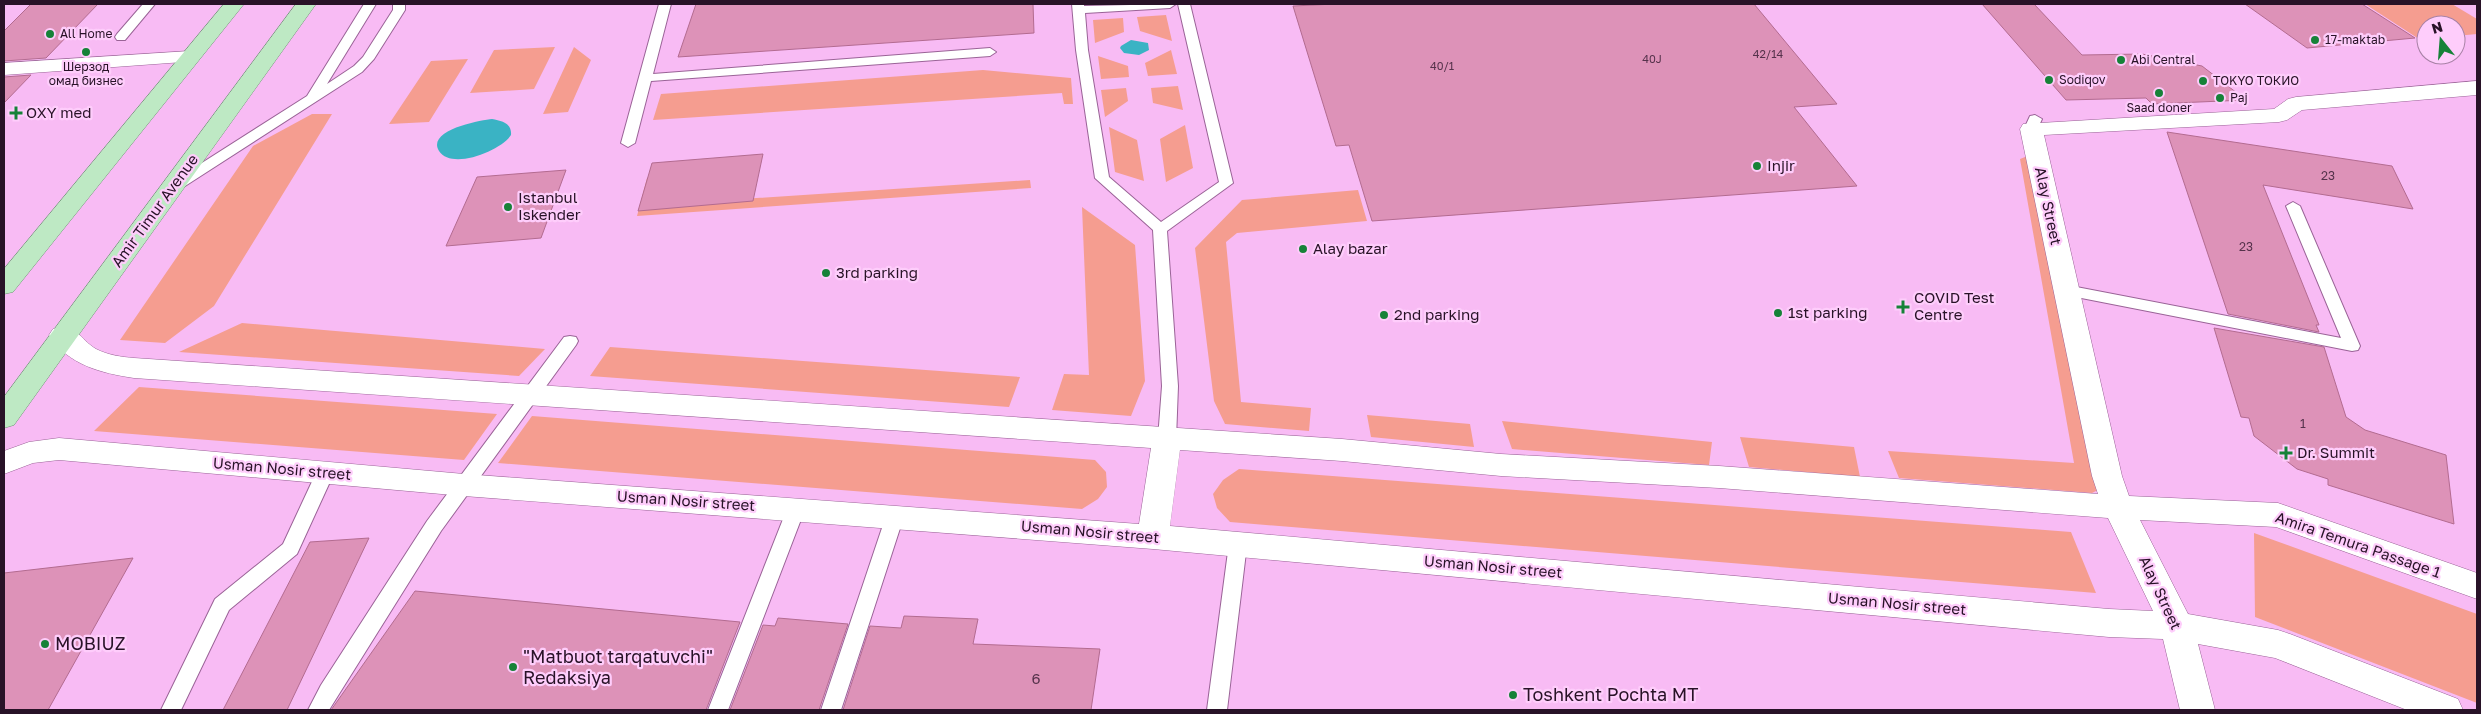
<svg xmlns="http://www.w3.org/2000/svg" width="2481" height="714" font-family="'Golos Text',sans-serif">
<rect width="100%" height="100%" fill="#f8bbf4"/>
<path fill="#f59d90" d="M 2365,4 L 2452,4 L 2477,19 L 2477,34 L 2456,36 L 2456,25 L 2426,25 L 2426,38 L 2419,39 Z
M 1166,15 L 1172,41 L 1140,31 L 1137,17 Z
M 1123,18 L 1124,32 L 1095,43 L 1093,20 Z
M 555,47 L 534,89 L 470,93 L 494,50 Z
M 574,47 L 591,60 L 568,112 L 543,114 Z
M 1171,50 L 1177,74 L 1148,76 L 1145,63 Z
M 1098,56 L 1128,66 L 1129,77 L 1101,79 Z
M 468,59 L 429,122 L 389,124 L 431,61 Z
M 983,70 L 1071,78 L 1073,104 L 1064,104 L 1062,93 L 653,120 L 661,94 Z
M 1178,86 L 1183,110 L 1153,103 L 1151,88 Z
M 1126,88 L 1128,101 L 1105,117 L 1101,90 Z
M 312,114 L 332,114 L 214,306 L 165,343 L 120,340 L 253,146 Z
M 1185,125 L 1193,168 L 1166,182 L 1160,139 Z
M 1109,127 L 1137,140 L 1144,181 L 1115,172 Z
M 2038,152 L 2104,487 L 2092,493 L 1899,478 L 1888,451 L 2074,463 L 2020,159 Z
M 659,171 L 652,205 L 1030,180 L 1031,188 L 637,216 L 647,178 Z
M 1358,190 L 1367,221 L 1237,233 L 1226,242 L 1241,402 L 1311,408 L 1309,431 L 1225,424 L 1214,401 L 1195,248 L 1242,200 Z
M 1082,207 L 1135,245 L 1145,381 L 1131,416 L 1052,410 L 1064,374 L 1089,375 Z
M 242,323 L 545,349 L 519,376 L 179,352 Z
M 610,347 L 1020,377 L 1009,407 L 590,376 Z
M 139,387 L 497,414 L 464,460 L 94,431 Z
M 1367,415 L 1470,424 L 1474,447 L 1371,437 Z
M 532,416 L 1095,460 L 1106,472 L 1107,487 L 1098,499 L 1082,509 L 498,463 Z
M 1502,421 L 1712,442 L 1709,465 L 1512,449 Z
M 1740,437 L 1854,447 L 1860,477 L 1749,467 Z
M 1239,469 L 2071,532 L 2096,593 L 1230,522 L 1217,508 L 1213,494 L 1223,480 Z
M 2254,533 L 2477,614 L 2477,703 L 2255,617 Z"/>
<path fill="#3ab3c4" d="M 1131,40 L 1148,43 L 1149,50 L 1139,55 L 1124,53 L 1120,48 L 1121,46 Z
M 492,119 C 502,121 512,123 511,135 C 502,150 452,171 439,151 C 426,130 481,120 492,119 Z"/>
<path fill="#dd92b8" stroke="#b36b90" d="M 31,4 L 98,4 L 46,58 L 4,61 L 4,31 Z
M 696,4 L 1033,4 L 1034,33 L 678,57 Z
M 1335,4 L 1754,4 L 1837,104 L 1794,107 L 1857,186 L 1372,221 L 1349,145 L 1336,146 L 1293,6 Z
M 1982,4 L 2034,4 L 2082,55 L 2142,54 L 2202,66 L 2246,100 L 2152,104 L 2146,98 L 2066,100 Z
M 2245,4 L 2362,4 L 2415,38 L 2307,48 Z
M 31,75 L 4,103 L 4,77 Z
M 2167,132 L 2392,166 L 2413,209 L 2263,185 L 2319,325 L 2316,325 L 2319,332 L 2228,314 Z
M 763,154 L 753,201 L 638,211 L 652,163 Z
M 566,170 L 541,238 L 446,246 L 477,177 Z
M 2214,328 L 2324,347 L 2346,417 L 2365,430 L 2446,455 L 2454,524 L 2328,485 L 2328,479 L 2297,469 L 2254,436 L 2249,418 L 2241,417 Z
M 369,538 L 287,710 L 223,710 L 310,542 Z
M 133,558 L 48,710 L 4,710 L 4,573 Z
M 415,591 L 740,622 L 706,710 L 331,710 Z
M 904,616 L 978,619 L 973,644 L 1100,649 L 1091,710 L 843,710 L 870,626 L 901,628 Z
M 778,618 L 848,624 L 819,710 L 730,710 L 763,625 L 775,626 Z"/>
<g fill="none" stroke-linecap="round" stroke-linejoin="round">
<g stroke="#9a6397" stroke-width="2">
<path id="service" d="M 143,4 L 155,4 L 125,40 L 117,40 L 115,37 L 117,34 Z
M 364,4 L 376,4 L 327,84 L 354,66 L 363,57 L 393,10 L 393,4 L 405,4 L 405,10 L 374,59 L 362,72 L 182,188 L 172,188 L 170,185 L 172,182 L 307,96 Z
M 659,4 L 671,4 L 653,74 L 990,48 L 996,52 L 990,56 L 651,81 L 635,143 L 628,147 L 621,143 Z
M 1072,4 L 1084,4 L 1084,6 L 1176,4 L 1170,8 L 1085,13 L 1088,50 L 1109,177 L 1161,222 L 1219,182 L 1178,4 L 1190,4 L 1233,183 L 1167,231 L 1178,386 L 1176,439 L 1173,443 L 1167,445 L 1161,443 L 1158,439 L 1162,386 L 1153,230 L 1095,178 L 1076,50 Z
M 2035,115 L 2042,119 L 2036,132 L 2031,133 L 2026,132 L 2024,129 L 2030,116 Z
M 2293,202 L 2300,206 L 2360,346 L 2358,350 L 2352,351 L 2066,295 L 2058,290 L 2066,285 L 2341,338 L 2286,206 Z
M 570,336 L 576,337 L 578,341 L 576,345 L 441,531 L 329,710 L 308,710 L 321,685 L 427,521 L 564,337 Z
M 325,466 L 331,468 L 334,473 L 297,554 L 229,610 L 181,710 L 161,710 L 215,599 L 283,544 L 316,473 L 319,468 Z
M 796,502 L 802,504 L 805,509 L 728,710 L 708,710 L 787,509 L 790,504 Z
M 895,509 L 901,511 L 904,516 L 841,710 L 821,710 L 886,516 L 889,511 Z
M 1238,537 L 1245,539 L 1247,544 L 1227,710 L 1207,710 L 1229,544 L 1231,539 Z"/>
</g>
<g stroke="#9a6397" stroke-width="1">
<path id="minor" d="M 190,51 L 197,53 L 201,57 L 197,61 L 4,75 L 4,63 Z
M 2477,81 L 2477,95 L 2302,110 L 2287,120 L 2279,122 L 2044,135 L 2122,476 L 2129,496 L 2278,503 L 2477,573 L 2477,599 L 2276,527 L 2140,520 L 2188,614 L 2278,630 L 2290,634 L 2458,699 L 2463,710 L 2407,710 L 2275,658 L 2198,644 L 2215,710 L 2180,710 L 2163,639 L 2109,637 L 1153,549 L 464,496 L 59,460 L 33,463 L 4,474 L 4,451 L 29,442 L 59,438 L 464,474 L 1139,524 L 1151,448 L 134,378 C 101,373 68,365 49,335 L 53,329 C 76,322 79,339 96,349 C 108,355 121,357 134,358 L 1342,439 L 1501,454 L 1719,466 L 2098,494 L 2092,476 L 2020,129 L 2023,124 L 2274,109 L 2288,99 L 2296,97 ZM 1180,450 L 1342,461 L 1501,476 L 1719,488 L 2108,518 L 2153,611 L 2109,609 L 1170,526 Z"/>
</g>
<g stroke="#6d9474" stroke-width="1">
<path id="primary" d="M 224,4 L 244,4 L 13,292 L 4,294 L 4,269 Z
M 296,4 L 316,4 L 14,425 L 4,428 L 4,397 Z"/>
</g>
<use href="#service" fill="#fff" fill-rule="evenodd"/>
<use href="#minor" fill="#fff" fill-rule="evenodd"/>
<use href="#primary" fill="#bee9c4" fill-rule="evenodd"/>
</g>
<g fill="#168238" stroke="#fecdfb" stroke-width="2">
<circle cx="50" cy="34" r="5"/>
<circle cx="2315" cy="40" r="5"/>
<circle cx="86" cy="52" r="5"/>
<circle cx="2121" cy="60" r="5"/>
<circle cx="2049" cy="80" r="5"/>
<circle cx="2203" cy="81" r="5"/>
<circle cx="2159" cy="93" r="5"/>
<circle cx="2220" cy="98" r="5"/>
<path d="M13.5 105.5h5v5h5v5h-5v5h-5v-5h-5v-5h5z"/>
<circle cx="1757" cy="166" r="5"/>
<circle cx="508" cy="207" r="5"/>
<circle cx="1303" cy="249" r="5"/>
<circle cx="826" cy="273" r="5"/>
<path d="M1900.5 299.5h5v5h5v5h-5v5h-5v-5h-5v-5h5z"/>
<circle cx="1778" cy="313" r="5"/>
<circle cx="1384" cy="315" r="5"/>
<path d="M2283.5 445.5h5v5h5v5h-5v5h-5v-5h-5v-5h5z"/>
<circle cx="45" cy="644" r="5"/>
<circle cx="513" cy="667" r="5"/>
<circle cx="1513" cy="695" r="5"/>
</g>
<g text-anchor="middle" stroke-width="4.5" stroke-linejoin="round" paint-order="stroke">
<g font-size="11" fill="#55324b">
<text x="1768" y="58">42/14</text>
<text x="1652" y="63">40J</text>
<text x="1442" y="70">40/1</text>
</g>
<g font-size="12" fill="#281227" stroke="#fecdfb" text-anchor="start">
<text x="60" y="38">All Home</text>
<text x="2325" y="44">17-maktab</text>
<text x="2131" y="64">Abi Central</text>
<text x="86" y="71" text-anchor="middle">Шерзод<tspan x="86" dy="14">омад бизнес</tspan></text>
<text x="2059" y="84">Sodiqov</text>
<text x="2213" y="85">TOKYO ТОКИО</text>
<text x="2230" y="102">Paj</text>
<text x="2159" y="112" text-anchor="middle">Saad doner</text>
</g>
<g font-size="12" fill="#55324b">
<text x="2328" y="180">23</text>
<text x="2246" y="251">23</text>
<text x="2303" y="428">1</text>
</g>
<g font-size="15" fill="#281227" stroke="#fecdfb" text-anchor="start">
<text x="26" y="118">OXY med</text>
<text x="1767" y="171">Injir</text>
<text x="518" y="203">Istanbul<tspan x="518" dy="17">Iskender</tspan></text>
<text x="1313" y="254">Alay bazar</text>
<text x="836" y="278">3rd parking</text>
<text x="1914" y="303">COVID Test<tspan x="1914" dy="17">Centre</tspan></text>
<text x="1788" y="318">1st parking</text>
<text x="1394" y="320">2nd parking</text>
<text x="2297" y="458">Dr. Summit</text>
</g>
<g font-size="15" fill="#281227" stroke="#fecdfb">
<text transform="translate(2048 206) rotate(78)" y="5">Alay Street</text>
<text transform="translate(155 211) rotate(-54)" y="5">Amir Timur Avenue</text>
<text transform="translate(282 469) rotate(5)" y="5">Usman Nosir street</text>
<text transform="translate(686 501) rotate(4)" y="5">Usman Nosir street</text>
<text transform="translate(1090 532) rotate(5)" y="5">Usman Nosir street</text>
<text transform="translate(2358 545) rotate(19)" y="5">Amira Temura Passage 1</text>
<text transform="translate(1493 567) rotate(5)" y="5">Usman Nosir street</text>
<text transform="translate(2160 593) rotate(65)" y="5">Alay Street</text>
<text transform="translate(1897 604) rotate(5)" y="5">Usman Nosir street</text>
</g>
<g font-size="15" fill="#55324b">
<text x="1036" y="684">6</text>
</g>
<g font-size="18" fill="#281227" stroke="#fecdfb" text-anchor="start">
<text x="55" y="650">MOBIUZ</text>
<text x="523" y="663">"Matbuot tarqatuvchi"<tspan x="523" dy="21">Redaksiya</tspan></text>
<text x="1523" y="701">Toshkent Pochta MT</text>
</g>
</g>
<rect width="2481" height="714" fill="none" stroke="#281227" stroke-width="10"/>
<g transform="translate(2441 40) rotate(343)"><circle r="24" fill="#fecdfb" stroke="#a882a6"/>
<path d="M0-4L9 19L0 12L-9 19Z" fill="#168238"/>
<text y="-8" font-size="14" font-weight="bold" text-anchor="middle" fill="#281227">N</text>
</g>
</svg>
